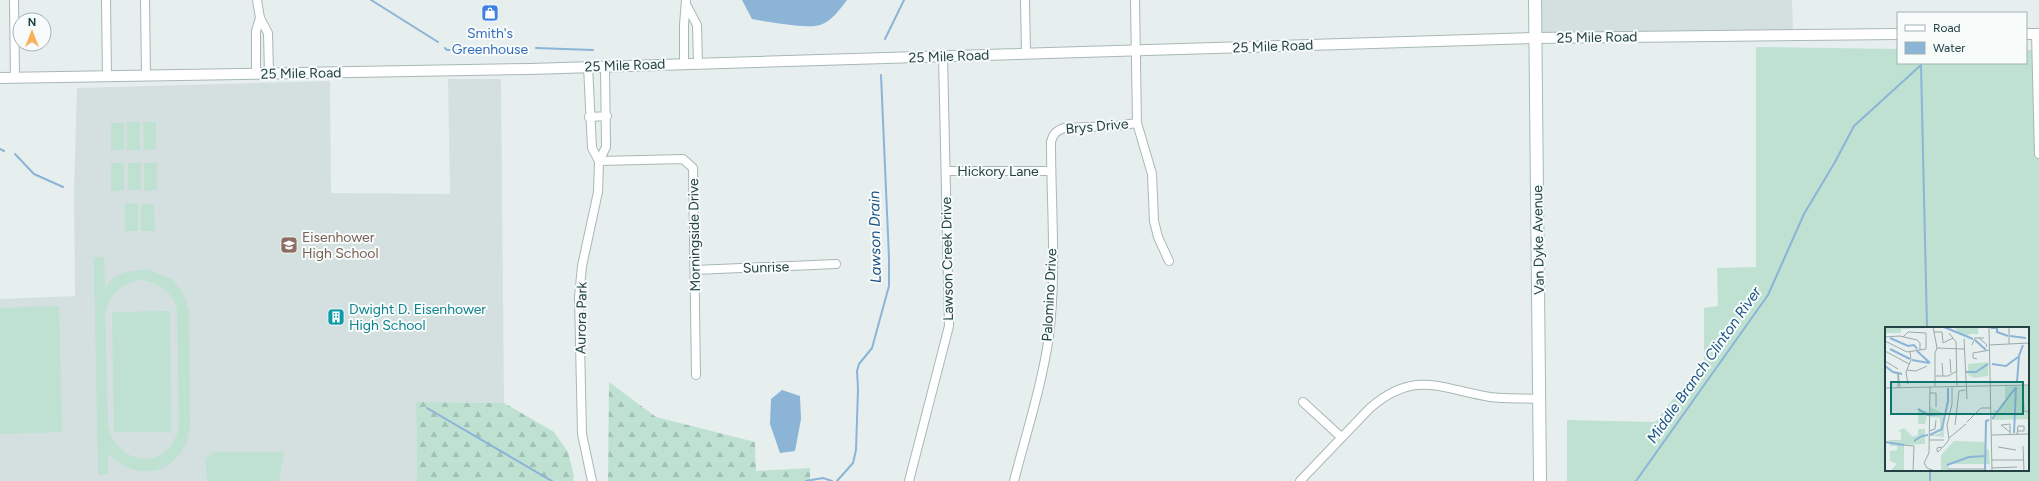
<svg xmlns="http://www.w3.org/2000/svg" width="2039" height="481" font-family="Figtree,sans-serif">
<defs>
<pattern id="forest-firs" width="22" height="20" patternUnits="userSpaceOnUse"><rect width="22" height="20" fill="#bee1d2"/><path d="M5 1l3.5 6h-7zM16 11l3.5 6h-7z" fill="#a3c2b6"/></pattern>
</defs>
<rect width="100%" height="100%" fill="#e6efee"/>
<path fill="#d4dfdf" d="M 1535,0 L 1792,0 L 1793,34 L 1536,38 Z
M 448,79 L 501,79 L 504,403 L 416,402 L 417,481 L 0,481 L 0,299 L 75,296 L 74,192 L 77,88 L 330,81 L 331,193 L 450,194 Z"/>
<path fill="#bee1d2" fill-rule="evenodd" d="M 1756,47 L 1898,49 L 1898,63 L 2026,63 L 2026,50 L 2039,50 L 2039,481 L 1567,481 L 1567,420 L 1655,422 L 1704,360 L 1704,308 L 1718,306 L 1717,268 L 1756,267 ZM 1886,328 L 2028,328 L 2028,470 L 1886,470 Z
M 127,122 L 140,122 L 140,150 L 127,150 Z
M 143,122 L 156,122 L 156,149 L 144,150 Z
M 111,123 L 124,123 L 124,150 L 111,150 Z
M 111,163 L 124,163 L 124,190 L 111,191 Z
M 128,163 L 141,163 L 141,190 L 128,190 Z
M 144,163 L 157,163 L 157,190 L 144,191 Z
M 138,203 L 138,231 L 125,231 L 125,204 Z
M 141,204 L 154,204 L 155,231 L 141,231 Z
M 104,257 L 105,289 L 112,279 L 122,273 L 147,269 L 173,280 L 182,291 L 189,310 L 190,427 C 189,433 188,440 185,445 C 168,479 133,478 108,454 L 108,474 L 98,475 L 94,258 ZM 142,280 C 158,283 171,291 177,308 L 179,426 C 171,470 119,469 108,426 L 105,313 C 111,293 121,282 142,280 Z
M 59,306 L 62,432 L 0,434 L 0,308 Z
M 170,311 L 171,432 L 114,432 L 112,312 Z
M 214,452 L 284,452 L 279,481 L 207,481 L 206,459 Z"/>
<path fill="url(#forest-firs)" d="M 609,382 L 656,417 L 755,442 L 756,471 L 810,468 L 810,481 L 608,481 Z
M 416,402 L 504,403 L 554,432 L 568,452 L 574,476 L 573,481 L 417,481 Z"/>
<path fill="#8bb4d7" d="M 742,0 L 847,0 C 840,9 832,21 820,25 C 806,29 768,22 752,19 Z
M 782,390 L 800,396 L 801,419 L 795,451 L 780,453 L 770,424 L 771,399 Z"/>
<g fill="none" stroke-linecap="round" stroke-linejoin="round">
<path stroke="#8bb4d7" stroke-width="2" d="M 371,0 L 438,42
M 885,39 L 904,0
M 445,48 L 447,50 L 484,50
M 536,48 L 593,50
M 497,50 L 524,49
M 1921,65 L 1927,328
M 0,149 L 4,151
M 15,154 L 34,174 L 63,187
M 427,408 L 552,481
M 1930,470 L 1930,481
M 806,481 L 823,478 L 832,481
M 837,481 L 853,463 L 856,450 L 858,389 L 857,371 L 859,364 L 872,348 L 889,286 L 889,258 L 881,75
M 1636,481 L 1768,295 L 1804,214 L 1835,162 L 1854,126 L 1921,65"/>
<g stroke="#a8b8b7" stroke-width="10">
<path id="minor" d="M 14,0 L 15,78
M 106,0 L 107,77
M 145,0 L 146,76
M 257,0 L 260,18
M 1025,0 L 1026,53
M 1135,0 L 1137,123 L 1152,174 L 1154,221 L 1158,237 L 1169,261
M 687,6 L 697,25 L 698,63
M 2036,34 L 2039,154
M 684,63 L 684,25 L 686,0
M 588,66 L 592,148 L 599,161
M 256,74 L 256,31 L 260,18 L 268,33 L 269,74
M 589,117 L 607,116
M 599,161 L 683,159 L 693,168 L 696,375
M 946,171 L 1051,171
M 695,270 L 836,264
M 1303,402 L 1341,437
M 592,481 L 582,434 L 579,297 L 582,266 L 598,192 L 599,161 L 606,147 L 605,66
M 909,481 L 949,326 L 943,56
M 1014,481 C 1026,434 1042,385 1049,336 C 1057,272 1051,207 1051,142 C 1053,134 1056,131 1064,128 L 1115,126 L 1137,123
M 1300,481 L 1370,408 C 1416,369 1440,389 1490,397 C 1506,399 1523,398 1539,399"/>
</g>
<g stroke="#a8b8b7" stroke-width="12">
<path id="tertiary" d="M 2026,34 L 2039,34
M 0,78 L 530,69 L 1536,38 L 1898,34"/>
</g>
<g stroke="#a3bcbb" stroke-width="14">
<path id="secondary" d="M 1535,0 L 1540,481"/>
</g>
<use href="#minor" stroke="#fff" stroke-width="8"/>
<use href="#tertiary" stroke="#fff" stroke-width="10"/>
<use href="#secondary" stroke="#fff" stroke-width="12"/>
</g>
<defs>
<g id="shop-square" transform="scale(0.9)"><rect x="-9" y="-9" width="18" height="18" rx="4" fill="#3f7fe0" stroke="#f7fbfa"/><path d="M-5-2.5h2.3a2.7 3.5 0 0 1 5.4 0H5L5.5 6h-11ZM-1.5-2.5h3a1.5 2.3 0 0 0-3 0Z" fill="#fff"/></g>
<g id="school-square" transform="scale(0.9)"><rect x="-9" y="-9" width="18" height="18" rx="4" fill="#8d6e63" stroke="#f7fbfa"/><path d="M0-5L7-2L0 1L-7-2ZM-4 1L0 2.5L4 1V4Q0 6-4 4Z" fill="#fff"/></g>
<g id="building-square" transform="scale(0.9)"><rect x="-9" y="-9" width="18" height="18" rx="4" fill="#0f9aa8" stroke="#f7fbfa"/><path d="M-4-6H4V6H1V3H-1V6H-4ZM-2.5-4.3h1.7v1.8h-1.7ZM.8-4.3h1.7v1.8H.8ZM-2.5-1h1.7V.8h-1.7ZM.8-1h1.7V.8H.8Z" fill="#fff"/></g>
</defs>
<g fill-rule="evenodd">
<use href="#shop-square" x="490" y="13"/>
<use href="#school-square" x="289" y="245"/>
<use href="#building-square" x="336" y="317"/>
</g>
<g text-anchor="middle" stroke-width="4" stroke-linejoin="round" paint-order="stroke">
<g font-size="14" fill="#366cbe" stroke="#f7fbfa">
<text x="490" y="38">Smith's<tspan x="490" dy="16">Greenhouse</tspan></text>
</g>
<g font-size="14" fill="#234243" stroke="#f7fbfa">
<text transform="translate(1597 37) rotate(-1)" y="5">25 Mile Road</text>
<text transform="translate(1273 46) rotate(-2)" y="5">25 Mile Road</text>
<text transform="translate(949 56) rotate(-2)" y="5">25 Mile Road</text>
<text transform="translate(625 65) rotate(-2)" y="5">25 Mile Road</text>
<text transform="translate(301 73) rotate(-1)" y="5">25 Mile Road</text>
<text transform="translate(1097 126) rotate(-5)" y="5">Brys Drive</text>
<text x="998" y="176">Hickory Lane</text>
<text transform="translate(694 235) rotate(-91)" y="5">Morningside Drive</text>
<text transform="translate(1538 240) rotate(-91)" y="5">Van Dyke Avenue</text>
<text transform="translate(947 259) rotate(-91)" y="5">Lawson Creek Drive</text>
<text transform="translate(766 267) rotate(-2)" y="5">Sunrise</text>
<text transform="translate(1049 295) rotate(-87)" y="5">Palomino Drive</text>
<text transform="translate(581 318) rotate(-89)" y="5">Aurora Park</text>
</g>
<g font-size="14" fill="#785e54" stroke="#f7fbfa" text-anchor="start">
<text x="302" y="242">Eisenhower<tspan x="302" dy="16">High School</tspan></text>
</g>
<g font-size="14" fill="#0d838f" stroke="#f7fbfa" text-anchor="start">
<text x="349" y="314">Dwight D. Eisenhower<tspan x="349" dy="16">High School</tspan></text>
</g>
<g font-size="15" font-style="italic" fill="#185184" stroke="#f7fbfa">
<text transform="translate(875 237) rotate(-91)" y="5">Lawson Drain</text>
<text transform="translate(1704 365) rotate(-55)" y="5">Middle Branch Clinton River</text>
</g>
</g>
<g transform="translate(1885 327)">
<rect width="144" height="144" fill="#e6efee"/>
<path d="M 120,58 L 144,59 L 144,92 L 108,93 L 108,83 L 113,83 L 120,73 Z" fill="#bee1d2"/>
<path d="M 0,0 L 75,0 L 93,1 L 93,7 L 84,7 L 83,9 L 75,7 L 69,0 L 16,2 L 16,6 L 0,6 ZM 103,35 L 103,49 L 90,51 L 83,48 L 83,37 ZM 45,80 L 58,86 L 59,110 L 46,109 L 55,106 L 55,91 L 45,90 ZM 33,81 L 43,85 L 40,97 L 33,97 ZM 19,101 L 28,110 L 33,108 L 33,102 L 40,102 L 40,117 L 19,118 L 19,144 L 5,144 L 12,137 L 5,134 L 5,124 L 12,123 L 12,119 L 5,119 L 4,113 L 16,113 L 16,105 L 13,104 ZM 69,114 L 101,115 L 101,122 L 104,123 L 105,137 L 64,137 L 63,144 L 56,144 L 56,128 Z" fill="#bee1d2"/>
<path fill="none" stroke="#8bb4d7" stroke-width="2" d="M 59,0 L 88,12M 106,1 L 112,1 L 112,5 L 123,9M 125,9 L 141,11M 5,11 L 23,19 L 29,18 L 32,22M 90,13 L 101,23M 5,22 L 25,32M 32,24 L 45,36M 27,33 L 44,36M 107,37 L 121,39 L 133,30M 0,39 L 8,45 L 17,47M 81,45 L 91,45 L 103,37M 132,55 L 134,29 L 138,18M 33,82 L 43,88 L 59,87M 107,92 L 131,60M 129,106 L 131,60M 45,108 L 57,102 L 63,74 L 63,61M 29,114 L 37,109 L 43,108M 0,115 L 19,118M 62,138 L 84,130 L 101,129M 100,144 L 101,94 L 104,93"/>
<path fill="none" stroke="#98aaaa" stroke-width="1" d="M 48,0 L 52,21M 104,0 L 107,144M 124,0 L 124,17M 49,5 L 57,5 L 58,16 L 68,11M 64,6 L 71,15 L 72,59M 0,10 L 15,9 L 32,13 L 35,16 L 35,23M 18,10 L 23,5 L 41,6M 94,11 L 102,18 L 101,20M 79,12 L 82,72M 0,14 L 22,25 L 41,22 L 41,6M 87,18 L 90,11 L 99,11M 104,18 L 144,16M 52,21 L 79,22M 0,24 L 24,37M 65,32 L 66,46M 92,32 L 88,31 L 88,26 L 105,23M 0,34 L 13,42M 57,36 L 58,49M 21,43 L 31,44 L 42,39M 50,49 L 63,49 L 72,44M 0,57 L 0,77M 23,57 L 21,45 L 26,33 L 25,25M 138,58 L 139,84 L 144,85M 50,59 L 50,26 L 52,21M 13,60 L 13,47 L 15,60M 45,60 L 44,126 L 39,136 L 42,141 L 50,144M 0,61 L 144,58M 45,66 L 51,66 L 51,80M 0,88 L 0,109M 82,95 L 96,81 L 106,81M 70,98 L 74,64 L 80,63M 44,104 L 50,102 L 51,93M 125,105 L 116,98 L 125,97 L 125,108M 107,108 L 144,107M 132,108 L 133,99 L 139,99 L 139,104 L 133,104M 64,111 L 81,97M 44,113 L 59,113M 19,118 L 29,119 L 28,144M 138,119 L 139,144M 57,120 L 52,121 L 52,124 L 53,125 L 59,119 L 63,114 L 64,112 L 62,98 L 67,77 L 67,59M 113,120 L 131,123M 107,133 L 139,133M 107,141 L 132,140M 63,142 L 101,142"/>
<path fill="#0f766e" fill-opacity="0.15" stroke="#0f766e" stroke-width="2" d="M 6,55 L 138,55 L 138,87 L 6,87 Z"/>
<rect width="144" height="144" fill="none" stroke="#234243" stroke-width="2"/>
</g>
<rect x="1897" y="12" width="130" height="52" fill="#f7fbfa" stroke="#a2b1b1"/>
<rect x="1905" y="25" width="20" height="6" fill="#ffffff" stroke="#a2b1b1"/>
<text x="1933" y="32" font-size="12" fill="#234243">Road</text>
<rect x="1905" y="42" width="20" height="12" fill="#8bb4d7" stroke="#a2b1b1"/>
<text x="1933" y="52" font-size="12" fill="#234243">Water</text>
<g transform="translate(32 32)"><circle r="19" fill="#f7fbfa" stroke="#a2b1b1"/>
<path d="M0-3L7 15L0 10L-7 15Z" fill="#fab159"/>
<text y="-6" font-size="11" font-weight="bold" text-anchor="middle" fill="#234243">N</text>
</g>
</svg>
